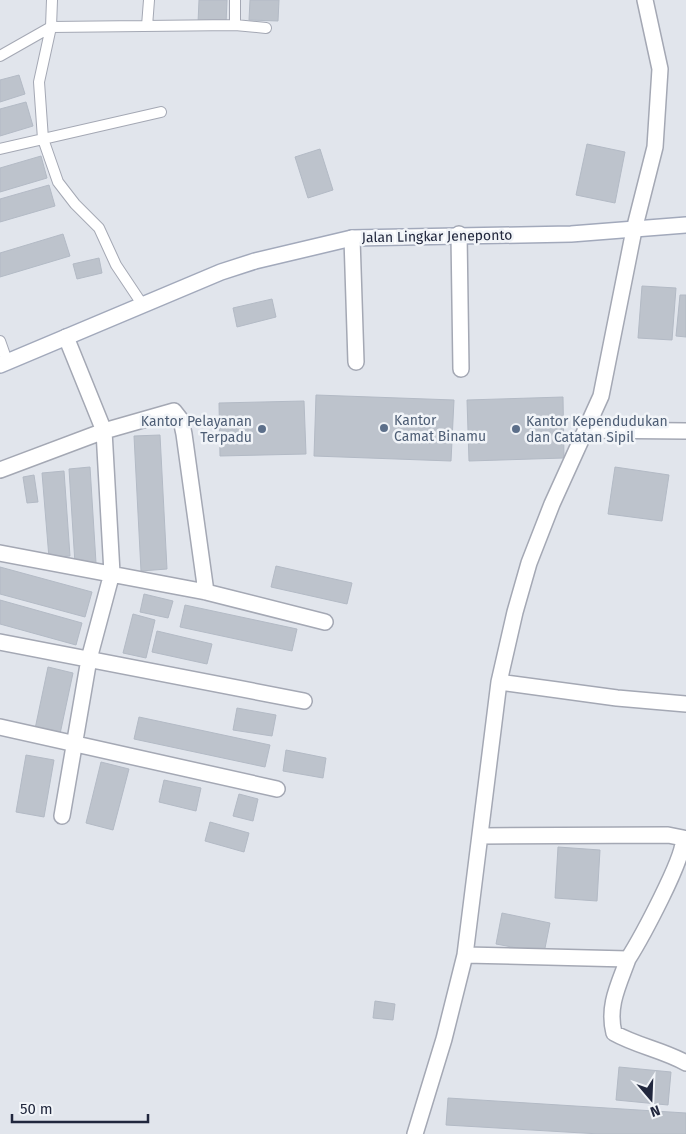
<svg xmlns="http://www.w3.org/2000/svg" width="686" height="1134" font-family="'Fira Sans',sans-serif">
<rect width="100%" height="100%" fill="#e1e5ec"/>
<path fill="#bdc3cc" stroke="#b3bac5" d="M 199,0 L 227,0 L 226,24 L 198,23 Z
M 250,0 L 279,0 L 278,21 L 249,20 Z
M 19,75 L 25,94 L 0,102 L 0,80 Z
M 26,102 L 33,126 L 0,136 L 0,109 Z
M 587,144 L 625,152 L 615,203 L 576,195 Z
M 320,149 L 333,190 L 308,198 L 295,157 Z
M 41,156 L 47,178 L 0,192 L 0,168 Z
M 49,185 L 55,206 L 0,222 L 0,199 Z
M 63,234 L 70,256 L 0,277 L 0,253 Z
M 99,258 L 102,273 L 77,279 L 73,264 Z
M 642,286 L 676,288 L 672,340 L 638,338 Z
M 680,295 L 686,295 L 686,337 L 676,336 Z
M 272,299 L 276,317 L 237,327 L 233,308 Z
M 316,395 L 454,400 L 451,461 L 314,456 Z
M 563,397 L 564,458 L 469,461 L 467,400 Z
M 304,401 L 306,454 L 220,456 L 219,403 Z
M 160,435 L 167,569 L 141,571 L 134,436 Z
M 90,467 L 96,563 L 75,564 L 69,469 Z
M 615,467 L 669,475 L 662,521 L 608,514 Z
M 64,471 L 70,556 L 49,558 L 42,473 Z
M 34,475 L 38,502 L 27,503 L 23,477 Z
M 276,566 L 352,583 L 347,604 L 271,587 Z
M 0,567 L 92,592 L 85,617 L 0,594 Z
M 144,594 L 173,601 L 168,618 L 140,612 Z
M 0,600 L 82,623 L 76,645 L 0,624 Z
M 185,605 L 297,629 L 292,651 L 180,627 Z
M 133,614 L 155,620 L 146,658 L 123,653 Z
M 157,631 L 212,644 L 207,664 L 152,652 Z
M 48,667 L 73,673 L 60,734 L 35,729 Z
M 237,708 L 276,715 L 272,736 L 233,730 Z
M 139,717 L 270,745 L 265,767 L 134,739 Z
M 286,750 L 326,758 L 323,778 L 283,771 Z
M 26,755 L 54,760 L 44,817 L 16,812 Z
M 101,762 L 129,769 L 113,830 L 86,823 Z
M 164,780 L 201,788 L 196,811 L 159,802 Z
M 239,794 L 258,799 L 253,821 L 233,816 Z
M 210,822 L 249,833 L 244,852 L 205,841 Z
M 558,847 L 600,850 L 597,901 L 555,898 Z
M 502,913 L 550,923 L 544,953 L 496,944 Z
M 375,1001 L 395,1004 L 393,1020 L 373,1018 Z
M 619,1067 L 671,1072 L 668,1105 L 616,1100 Z
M 448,1098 L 686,1113 L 686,1134 L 600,1134 L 446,1125 Z"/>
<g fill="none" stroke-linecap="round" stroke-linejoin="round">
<g stroke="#a4a8b4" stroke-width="12">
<path id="lane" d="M 52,0 L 51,27 L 39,82 L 43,139 L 58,182 L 75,204 L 99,228 L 116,265 L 142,304
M 235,25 L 235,0
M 147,26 L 149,0
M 0,56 L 51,27 L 235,25 L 266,28
M 0,149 L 161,112
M 0,341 L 7,361"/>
</g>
<g stroke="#a4a8b4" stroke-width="18">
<path id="street" d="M 459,234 L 461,369
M 352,238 L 356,362
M 585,430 L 686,431
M 0,470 L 104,431 L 174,411 L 181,420 L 184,434 L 206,592
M 0,553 L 206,592 L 325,622
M 0,642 L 304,701
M 499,682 L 617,698 L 686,704
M 0,727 L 277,789
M 62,816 L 89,659 L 112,573 L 104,431 L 66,337
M 480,836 L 668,835 L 683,838 C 686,856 640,940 628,959
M 465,955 L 628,959 C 619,984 607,1006 614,1033 C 637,1046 663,1050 686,1063
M 415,1134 L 444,1039 L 465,955 L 499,682 L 515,612 L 529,563 L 552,504 L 601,396 L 634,230 L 655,147 L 660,69 L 645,0"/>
</g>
<g stroke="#a2a9bb" stroke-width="18">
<path id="secondary" d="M 0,365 L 221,272 L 255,261 L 352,238 L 571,234 L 686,225"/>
</g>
<use href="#lane" stroke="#fff" stroke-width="10"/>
<use href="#street" stroke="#fff" stroke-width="15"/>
<use href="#secondary" stroke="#fff" stroke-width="15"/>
</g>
<g fill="#5c6f8a" stroke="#f1f4f8" stroke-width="2">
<circle cx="384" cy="428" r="5"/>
<circle cx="262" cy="429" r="5"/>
<circle cx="516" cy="429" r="5"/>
</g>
<g text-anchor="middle" stroke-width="5" stroke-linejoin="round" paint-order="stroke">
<g font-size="14" fill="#21273d" stroke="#f1f4f8">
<text transform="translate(437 236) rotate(-1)" y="5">Jalan Lingkar Jeneponto</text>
</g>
<g font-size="14" fill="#4e5e75" stroke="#f1f4f8" text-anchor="start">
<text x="394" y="425">Kantor<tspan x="394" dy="16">Camat Binamu</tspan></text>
<text x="252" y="426" text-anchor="end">Kantor Pelayanan<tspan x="252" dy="16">Terpadu</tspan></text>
<text x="526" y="426">Kantor Kependudukan<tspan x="526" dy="16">dan Catatan Sipil</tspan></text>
</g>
</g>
<g transform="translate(651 1099) rotate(161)" stroke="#f1f4f8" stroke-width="4" paint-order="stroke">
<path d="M0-4L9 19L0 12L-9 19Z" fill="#21273d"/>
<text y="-8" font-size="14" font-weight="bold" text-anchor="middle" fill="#21273d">N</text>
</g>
<path d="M12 1114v8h136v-8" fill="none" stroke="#21273d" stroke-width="2.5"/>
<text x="20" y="1114" font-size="15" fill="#21273d" stroke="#f1f4f8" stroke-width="4" paint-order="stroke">50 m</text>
</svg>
